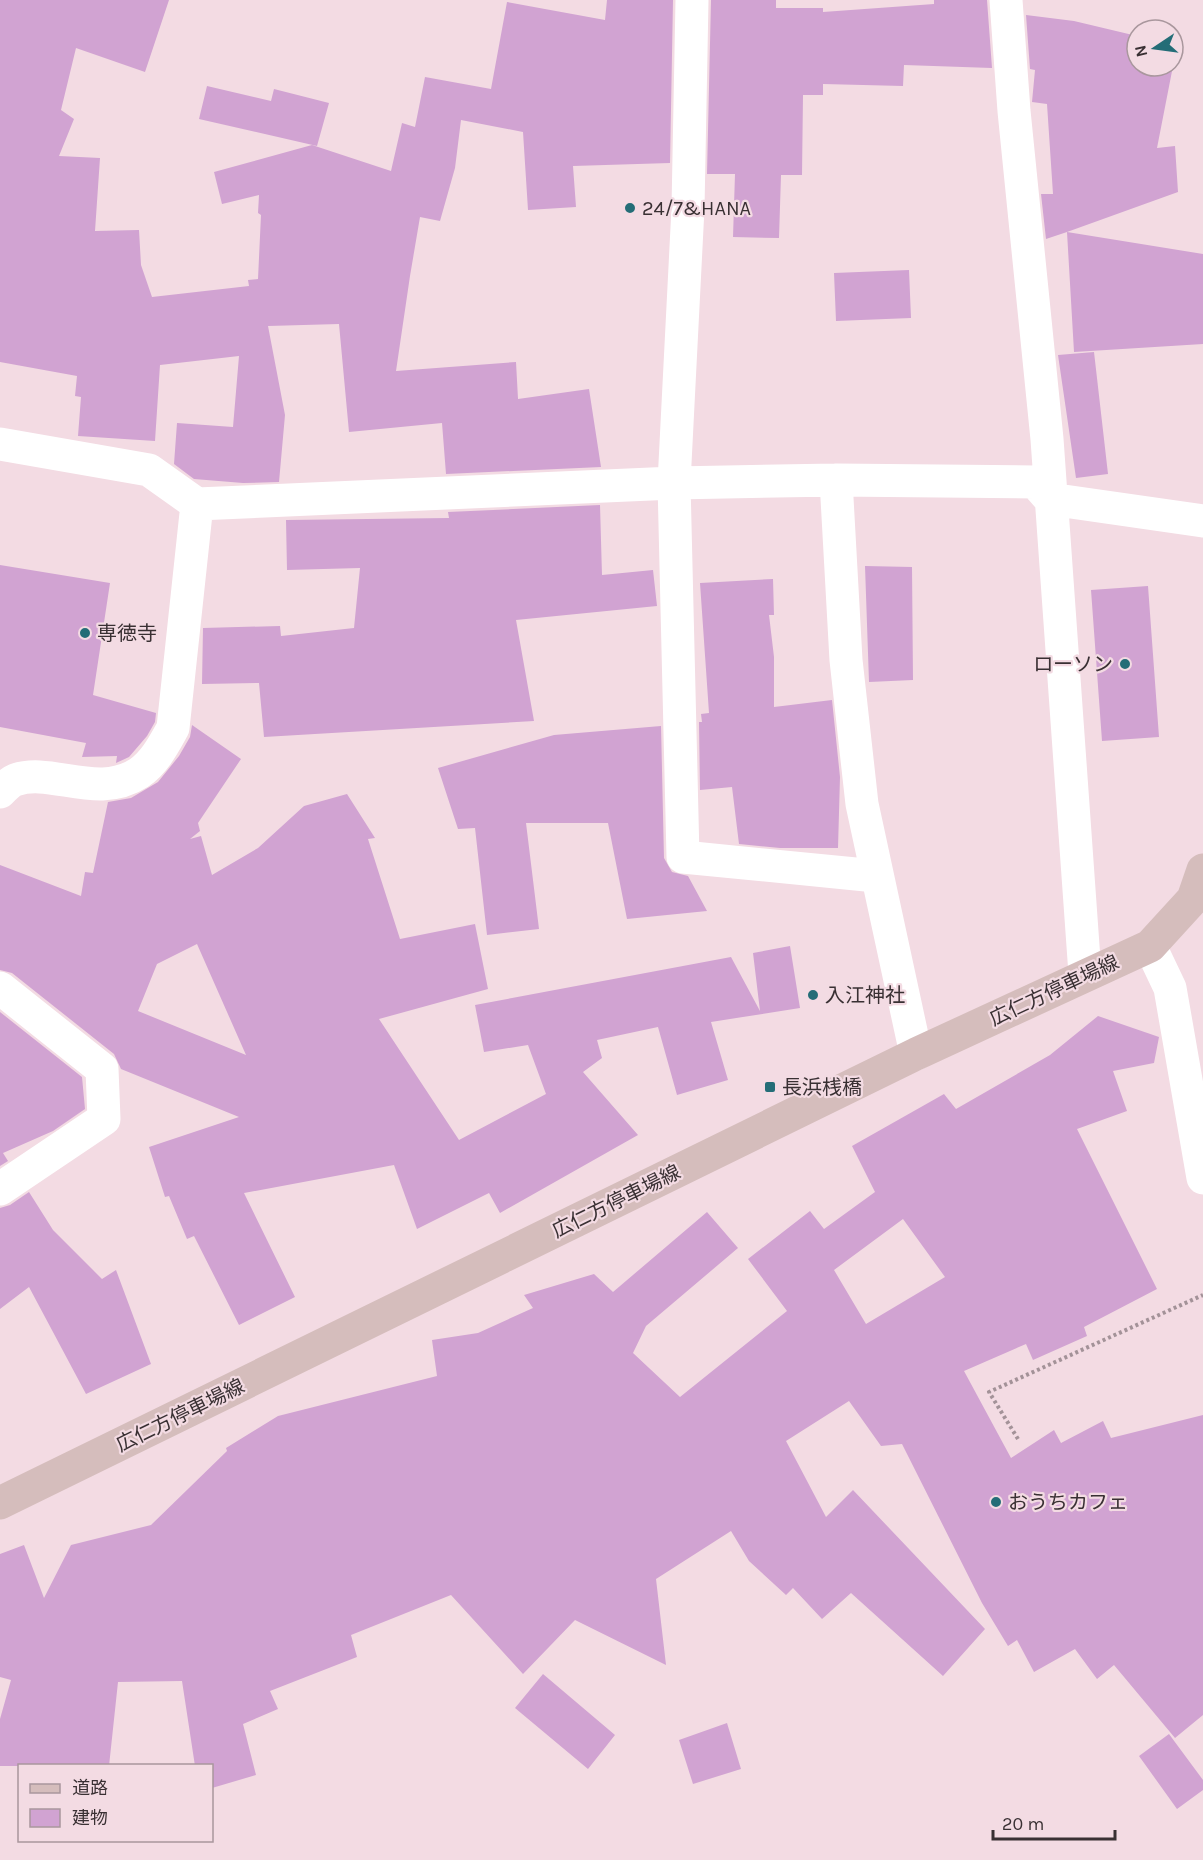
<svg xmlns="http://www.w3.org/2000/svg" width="1203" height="1860" font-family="Karla,'Noto Sans JP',sans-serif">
<rect width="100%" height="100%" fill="#f3dbe3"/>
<path fill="#d1a3d2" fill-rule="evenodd" d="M 0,0 L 169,0 L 145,72 L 76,48 L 61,110 L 74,119 L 59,156 L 100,158 L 95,231 L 139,230 L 141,265 L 152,297 L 249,286 L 248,280 L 258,279 L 261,215 L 258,213 L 259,195 L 222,204 L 214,172 L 312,145 L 391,171 L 402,123 L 415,127 L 425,77 L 491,89 L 507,2 L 605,20 L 607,0 L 673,0 L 670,163 L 573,166 L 576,207 L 528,210 L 523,132 L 461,120 L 455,168 L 440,221 L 420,217 L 410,276 L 396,371 L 516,362 L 518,399 L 589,389 L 601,467 L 446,474 L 442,423 L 349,432 L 339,324 L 268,326 L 285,415 L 279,482 L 243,483 L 194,479 L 174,464 L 177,423 L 233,427 L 239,356 L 160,365 L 155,441 L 78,436 L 81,397 L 75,396 L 77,376 L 0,362 Z
M 711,0 L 776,0 L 776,8 L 823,8 L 823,12 L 934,4 L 934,0 L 987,0 L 992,68 L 904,65 L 903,86 L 823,84 L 823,95 L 803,95 L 802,175 L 781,175 L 779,238 L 733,237 L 735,174 L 707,174 Z
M 1026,15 L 1074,21 L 1137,36 L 1137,66 L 1173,66 L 1157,148 L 1175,146 L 1178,192 L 1067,232 L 1203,254 L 1203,344 L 1074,352 L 1067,232 L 1046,239 L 1041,194 L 1053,194 L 1047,104 L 1032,102 L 1035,70 L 1030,69 Z
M 207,86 L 271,101 L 274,89 L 329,103 L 317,146 L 199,119 Z
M 909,270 L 911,318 L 836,321 L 834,273 Z
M 1094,352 L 1108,474 L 1076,478 L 1058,355 Z
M 600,505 L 602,575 L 653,570 L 657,606 L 516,620 L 534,721 L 264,737 L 259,683 L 202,684 L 203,628 L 280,626 L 281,636 L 354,628 L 360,568 L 287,570 L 286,520 L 449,518 L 448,512 Z
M 0,565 L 110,583 L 93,695 L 156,713 L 155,722 L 147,736 L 129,757 L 116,763 L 117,756 L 82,757 L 86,743 L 0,727 Z
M 865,566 L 912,567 L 913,680 L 869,682 Z
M 773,579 L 774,615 L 769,615 L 774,657 L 774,707 L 832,700 L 840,777 L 838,848 L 780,848 L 739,844 L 732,787 L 700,790 L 699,722 L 702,722 L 701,714 L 709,713 L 700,583 Z
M 1148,586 L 1159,737 L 1102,741 L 1091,590 Z
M 192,725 L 241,759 L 198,823 L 200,831 L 190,839 L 201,836 L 212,875 L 258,848 L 304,806 L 347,794 L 375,838 L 368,839 L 400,939 L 475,924 L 488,989 L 379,1019 L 459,1140 L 546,1094 L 528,1045 L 484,1052 L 475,1005 L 731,957 L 760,1011 L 753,953 L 790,946 L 800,1008 L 711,1022 L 728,1080 L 677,1095 L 658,1027 L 597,1040 L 602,1058 L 583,1072 L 638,1135 L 500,1213 L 489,1193 L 417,1229 L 394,1165 L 244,1193 L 295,1297 L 239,1325 L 194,1236 L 187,1239 L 169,1196 L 165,1197 L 149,1147 L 239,1117 L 121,1069 L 114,1054 L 12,973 L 0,970 L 0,865 L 81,896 L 85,872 L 93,873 L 108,802 L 131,798 L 158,782 L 179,756 L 190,737 ZM 197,944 L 246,1055 L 138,1011 L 157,964 Z
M 661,726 L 664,858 L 672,872 L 688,876 L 707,911 L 627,919 L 608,823 L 526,823 L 539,929 L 487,935 L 475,828 L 458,829 L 438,768 L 554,735 Z
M 0,1012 L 82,1077 L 85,1109 L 53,1131 L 3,1153 L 8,1161 L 0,1166 Z
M 1098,1016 L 1159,1037 L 1154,1063 L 1113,1071 L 1127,1111 L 1077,1129 L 1157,1289 L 1084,1327 L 1087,1336 L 1033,1360 L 1026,1344 L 964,1371 L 1011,1458 L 1054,1430 L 1061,1443 L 1103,1421 L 1111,1438 L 1203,1415 L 1203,1715 L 1175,1738 L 1114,1665 L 1097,1679 L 1075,1649 L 1034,1672 L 1017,1640 L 1008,1646 L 982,1603 L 902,1444 L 881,1446 L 849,1401 L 786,1441 L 826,1517 L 853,1490 L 985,1629 L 943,1676 L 851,1593 L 822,1619 L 793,1588 L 786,1595 L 749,1561 L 731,1531 L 656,1579 L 666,1665 L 575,1620 L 523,1674 L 451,1595 L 351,1635 L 357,1657 L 270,1691 L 278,1709 L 243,1724 L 256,1775 L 212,1788 L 212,1766 L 195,1766 L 182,1681 L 118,1682 L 109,1766 L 0,1766 L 0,1719 L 11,1680 L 0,1677 L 0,1554 L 24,1545 L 44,1598 L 71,1545 L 151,1525 L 227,1451 L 226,1448 L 278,1416 L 437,1376 L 432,1340 L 478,1333 L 533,1308 L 524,1295 L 594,1274 L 613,1292 L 707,1212 L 738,1248 L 646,1326 L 633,1353 L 680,1397 L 787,1311 L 748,1259 L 810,1211 L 824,1229 L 875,1192 L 852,1146 L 944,1094 L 956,1109 L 1050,1055 ZM 903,1219 L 945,1277 L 866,1324 L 834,1270 Z
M 29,1192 L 53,1230 L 102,1279 L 116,1270 L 151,1364 L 86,1394 L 29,1287 L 0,1309 L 0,1208 L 10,1205 Z
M 543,1674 L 615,1735 L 588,1769 L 515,1708 Z
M 727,1723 L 741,1769 L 693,1784 L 679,1740 Z
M 1169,1734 L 1203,1780 L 1203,1790 L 1177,1809 L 1139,1756 Z"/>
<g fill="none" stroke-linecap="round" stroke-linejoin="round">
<path stroke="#a39298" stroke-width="4" stroke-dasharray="3 3" stroke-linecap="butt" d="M 1018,1439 L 989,1392 L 1203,1295"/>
<path stroke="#fff" stroke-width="33" d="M 692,0 L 688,208 L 674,483 L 683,857 L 876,876
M 1006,0 L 1014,111 L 1047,439 L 1085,974
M 0,444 L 149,470 L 201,507
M 836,480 L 846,660 L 862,804 L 916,1054
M 0,792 C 4,788 10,782 15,780 C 51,767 98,800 139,773 C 155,762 164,744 173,728 L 197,504 L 674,483 L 836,480 L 1035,482 L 1050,499 L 1203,521
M 0,988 L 102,1069 L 104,1119 L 0,1189"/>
<path stroke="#fff" stroke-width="33" d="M 1150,946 L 1170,988 L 1203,1178"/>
<path stroke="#d5bdbc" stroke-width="33" d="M 0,1503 L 916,1054 L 1150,946 L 1193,899 L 1203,870"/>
</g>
<g fill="#246d77" stroke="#f3dbe3" stroke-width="2">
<circle cx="630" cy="208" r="6"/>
<circle cx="85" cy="633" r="6"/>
<circle cx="1125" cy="664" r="6"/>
<circle cx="813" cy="995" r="6"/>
<rect x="764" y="1081" width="12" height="12" rx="3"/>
<circle cx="996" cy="1502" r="6"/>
</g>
<g text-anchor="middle" stroke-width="4.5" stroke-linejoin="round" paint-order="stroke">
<g font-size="20" fill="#393033" stroke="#f3dbe3" text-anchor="start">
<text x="642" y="215">24/7&amp;HANA</text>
<text x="97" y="640">専徳寺</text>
<text x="1113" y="671" text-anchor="end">ローソン</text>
<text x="825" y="1002">入江神社</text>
<text x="782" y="1094">長浜桟橋</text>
<text x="1008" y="1509">おうちカフェ</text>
</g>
<g font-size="20" fill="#393033" stroke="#f3dbe3">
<text transform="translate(1054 990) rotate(-25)" y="7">広仁方停車場線</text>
<text transform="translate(616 1201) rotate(-26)" y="7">広仁方停車場線</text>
<text transform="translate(180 1415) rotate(-26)" y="7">広仁方停車場線</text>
</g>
</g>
<rect x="18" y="1764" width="195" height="78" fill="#f3dbe3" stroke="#a9979d" stroke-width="1.5"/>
<rect x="30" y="1784" width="30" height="9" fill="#d5bdbc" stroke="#a9979d" stroke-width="1.5"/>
<text x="72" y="1794" font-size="18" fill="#393033">道路</text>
<rect x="30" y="1809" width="30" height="18" fill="#d1a3d2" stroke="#a9979d" stroke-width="1.5"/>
<text x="72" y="1824" font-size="18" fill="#393033">建物</text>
<g transform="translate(1155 48) rotate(257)"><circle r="28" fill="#f3dbe3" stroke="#a9979d" stroke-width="1.5"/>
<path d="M0-4.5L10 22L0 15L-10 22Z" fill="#246d77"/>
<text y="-9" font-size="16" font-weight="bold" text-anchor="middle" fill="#393033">N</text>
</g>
<path d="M993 1830v9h122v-9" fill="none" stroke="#393033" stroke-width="3"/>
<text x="1002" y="1830" font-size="18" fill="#393033" stroke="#f3dbe3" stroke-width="4.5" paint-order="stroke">20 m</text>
</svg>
